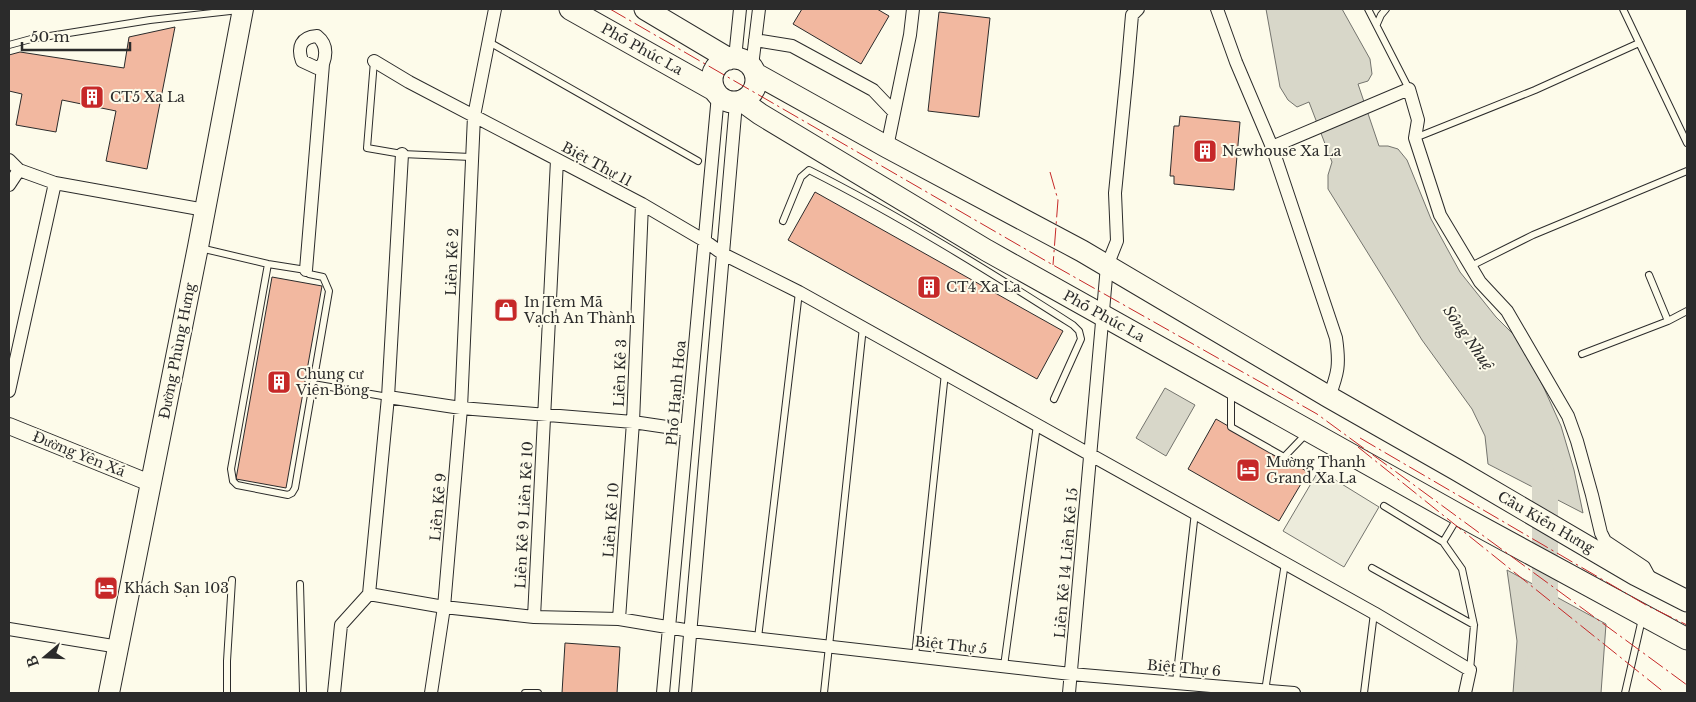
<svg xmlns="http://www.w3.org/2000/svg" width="1696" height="702" font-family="'Libre Baskerville',serif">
<rect width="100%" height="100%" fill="#fdfbea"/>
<path fill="#ecebdb" stroke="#74746e" d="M 1319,470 L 1379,507 L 1344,567 L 1283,531 Z"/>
<path fill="#d8d7c9" stroke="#74746e" d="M 1266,9 L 1342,9 L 1370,59 L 1372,74 L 1368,81 L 1358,84 L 1379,146 L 1388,146 L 1398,149 L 1407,160 L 1431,219 L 1460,272 L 1496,317 L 1517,338 L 1543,386 L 1561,426 L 1574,470 L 1583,513 L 1488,464 L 1485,436 L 1472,409 L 1422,340 L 1328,189 L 1328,175 L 1332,162 L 1309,102 L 1297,107 L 1288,100 L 1280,87 Z
M 1165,388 L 1195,405 L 1166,456 L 1136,438 Z
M 1507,570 L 1606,624 L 1601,693 L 1513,693 L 1517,641 Z"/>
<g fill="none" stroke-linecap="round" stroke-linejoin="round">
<path stroke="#d8d7c9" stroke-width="26" d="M 1533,693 L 1545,638 L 1545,486 L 1537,459"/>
</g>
<path fill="#f2b8a0" stroke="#2b2b2b" d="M 802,9 L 877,9 L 889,16 L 861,64 L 793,24 Z
M 939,12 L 990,18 L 979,117 L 928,111 Z
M 175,27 L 147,169 L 106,161 L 116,111 L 62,100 L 56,132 L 16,125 L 22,94 L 9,91 L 9,55 L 20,52 L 124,68 L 129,37 Z
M 1180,116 L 1240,122 L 1234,190 L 1174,184 L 1174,176 L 1170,176 L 1174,126 L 1179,126 Z
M 815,192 L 1063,331 L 1037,379 L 788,240 Z
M 272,277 L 322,286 L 286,488 L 236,479 Z
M 1216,419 L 1308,472 L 1279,521 L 1188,469 Z
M 565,643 L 620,647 L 617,693 L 562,693 Z"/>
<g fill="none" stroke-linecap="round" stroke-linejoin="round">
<g stroke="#2b2b2b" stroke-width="8">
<path id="service" d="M 1368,9 L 1409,89
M 1623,9 L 1687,143
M 1377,24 L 1381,15 L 1386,9
M 489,42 L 698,161
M 9,45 L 31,39 L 150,20 L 239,10
M 374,61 L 367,148 L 402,154 L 471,157
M 1415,138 L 1535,90 L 1639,43
M 783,221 L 801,177 L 809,170 C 900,216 987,270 1073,325 L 1079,331 L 1081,339 L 1054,399
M 200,248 L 268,264 L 306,270 L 309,274 L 323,277 L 329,291 L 295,488 L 292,493 L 288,495 L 237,485 L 233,481 L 231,469 L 268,264
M 1471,266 L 1533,235 L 1687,171
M 1649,275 L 1668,321 L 1687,311
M 1582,354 L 1668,321
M 313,384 L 388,397
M 1231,391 L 1231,427 L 1284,457 L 1307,433
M 1384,506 L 1443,542 L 1462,569 L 1474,625 L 1470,670
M 1443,542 L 1458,517
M 1372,568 L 1474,625
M 300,584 L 303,693
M 758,638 L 799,292
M 915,656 L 945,373
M 1004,666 L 1037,425
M 1176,682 L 1195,512
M 1265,691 L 1285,563
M 227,693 L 227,661 L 232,580
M 525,693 L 538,693
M 824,693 L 863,327
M 1364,693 L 1374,613
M 1625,693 L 1642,619"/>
</g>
<g stroke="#2b2b2b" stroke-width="14">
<path id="minor" d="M 1217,9 L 1236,62 L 1272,147 L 1336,338 C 1340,365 1338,373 1329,397
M 755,40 L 792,46 L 873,90 L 894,112
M 735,58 L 740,9
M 374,61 L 409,82 L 642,204 L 705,241 L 723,254 L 799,292 L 1374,613 L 1470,670 L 1465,693
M 752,66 L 759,9
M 887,147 L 910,35 L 913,9
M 1272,147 L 1409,89 L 1418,120 L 1415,138 L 1440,215 L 1480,282 L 1507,311 L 1568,416 L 1577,441 L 1592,495 L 1601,533 L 1605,541 L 1644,567 L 1651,580
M 9,160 L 19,170 L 55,183 L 205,210
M 9,185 L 19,170
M 306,270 L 323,64 C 327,53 326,43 317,36 C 301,37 297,47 302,61 L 317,68 L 323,64
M 9,391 L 55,183
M 388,397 L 461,408 L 633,422 L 687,430
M 369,594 L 444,607 L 534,617 L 619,619 L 691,631 L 1071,674 L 1294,693
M 369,594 L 388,397 L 402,154
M 534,617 L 557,160
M 619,619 L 633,422 L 642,204
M 9,629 L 119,647
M 334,693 L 341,625 L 369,594
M 431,693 L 444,607 L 461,408 L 474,116 L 495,9
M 663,693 L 718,95
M 685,693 L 736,103
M 1069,693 L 1107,266 L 1117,241 L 1115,193 L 1127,72 L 1132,15 L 1138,9"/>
</g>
<g stroke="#2b2b2b" stroke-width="18">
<path id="tertiary" d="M 9,426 L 150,483"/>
</g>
<g stroke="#2b2b2b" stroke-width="22">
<path id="primary" d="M 109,693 L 198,247 L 243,9"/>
</g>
<g stroke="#2b2b2b" stroke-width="23">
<path id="trunk" d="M 570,9 L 714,90
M 645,9 L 729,59
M712 80a22 22 0 1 1 44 0a22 22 0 1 1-44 0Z
M 756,74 L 887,147 L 1082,251 L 1329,397 L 1457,470 L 1636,575 L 1687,601
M 742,101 L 760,114 L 986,250 L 1459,515 L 1687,639"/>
</g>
<use href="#service" stroke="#fdfbea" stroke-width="6"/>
<use href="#minor" stroke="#fdfbea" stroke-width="12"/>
<use href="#tertiary" stroke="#fdfbea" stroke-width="16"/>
<use href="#primary" stroke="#fdfbea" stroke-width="20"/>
<use href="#trunk" stroke="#fdfbea" stroke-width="21"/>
<path stroke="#c62828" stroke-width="1" stroke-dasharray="18 4 2.5 4" stroke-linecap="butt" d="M 610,9 L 1053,265 L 1317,414 L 1687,685
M 1050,172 L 1058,200 L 1053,265
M 1360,438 L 1646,605 L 1687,625
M 1358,447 L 1665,693"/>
</g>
<defs>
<g id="building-square" transform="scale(1.25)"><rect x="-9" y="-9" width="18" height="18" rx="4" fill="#c62828" stroke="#fdfbea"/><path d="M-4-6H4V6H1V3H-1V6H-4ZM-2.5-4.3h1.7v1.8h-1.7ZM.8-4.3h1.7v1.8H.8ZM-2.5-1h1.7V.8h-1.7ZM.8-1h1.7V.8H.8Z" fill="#fff"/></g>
<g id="shop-square" transform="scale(1.25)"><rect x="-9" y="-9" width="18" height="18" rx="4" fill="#c62828" stroke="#fdfbea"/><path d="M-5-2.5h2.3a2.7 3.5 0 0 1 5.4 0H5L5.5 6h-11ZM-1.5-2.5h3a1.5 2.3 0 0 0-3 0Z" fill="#fff"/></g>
<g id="hotel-square" transform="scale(1.25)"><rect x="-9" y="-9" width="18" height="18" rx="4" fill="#c62828" stroke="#fdfbea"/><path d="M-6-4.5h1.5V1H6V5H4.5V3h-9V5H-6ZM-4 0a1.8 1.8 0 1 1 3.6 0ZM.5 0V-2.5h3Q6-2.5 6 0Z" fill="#fff"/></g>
</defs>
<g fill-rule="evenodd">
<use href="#building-square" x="92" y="97"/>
<use href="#building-square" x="1205" y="151"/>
<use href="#building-square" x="929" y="287"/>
<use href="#shop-square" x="506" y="310"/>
<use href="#building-square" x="279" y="382"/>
<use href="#hotel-square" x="1248" y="470"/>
<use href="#hotel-square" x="106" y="588"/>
</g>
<g text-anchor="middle" stroke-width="4" stroke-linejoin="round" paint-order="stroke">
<g font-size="14" fill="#2b2b2b" stroke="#fdfbea">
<text transform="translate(642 49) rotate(29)" y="5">Phố Phúc La</text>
<text transform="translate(597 164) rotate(28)" y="5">Biệt Thự 11</text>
<text transform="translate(452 262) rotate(-88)" y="5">Liền Kề 2</text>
<text transform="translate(1104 316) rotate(29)" y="5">Phố Phúc La</text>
<text transform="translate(177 351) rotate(-79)" y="5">Đường Phùng Hưng</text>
<text transform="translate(620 373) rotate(-88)" y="5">Liền Kề 3</text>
<text transform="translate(676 393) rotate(-85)" y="5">Phố Hạnh Hoa</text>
<text transform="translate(79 454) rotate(22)" y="5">Đường Yên Xá</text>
<text transform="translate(438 507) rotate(-85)" y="5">Liền Kề 9</text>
<text transform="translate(524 515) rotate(-87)" y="5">Liền Kề 9 Liền Kề 10</text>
<text transform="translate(611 520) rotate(-86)" y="5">Liền Kề 10</text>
<text transform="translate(1546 522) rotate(30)" y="5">Cầu Kiến Hưng</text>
<text transform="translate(1066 563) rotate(-85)" y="5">Liền Kề 14 Liền Kề 15</text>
<text transform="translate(951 645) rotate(6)" y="5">Biệt Thự 5</text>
<text transform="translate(1184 668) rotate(5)" y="5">Biệt Thự 6</text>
</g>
<g font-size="14" fill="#2b2b2b" stroke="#fdfbea" text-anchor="start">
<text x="110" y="102">CT5 Xa La</text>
<text x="1222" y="156">Newhouse Xa La</text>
<text x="946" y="292">CT4 Xa La</text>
<text x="524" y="307">In Tem Mã<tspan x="524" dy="16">Vạch An Thành</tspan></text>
<text x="296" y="379">Chung cư<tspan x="296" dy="16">Viện Bỏng</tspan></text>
<text x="1266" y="467">Mường Thanh<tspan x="1266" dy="16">Grand Xa La</tspan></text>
<text x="124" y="593">Khách Sạn 103</text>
</g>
<g font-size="15" font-style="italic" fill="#2b2b2b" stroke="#fdfbea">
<text transform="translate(1468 338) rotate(55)" y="5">Sông Nhuệ</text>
</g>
</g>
<rect width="1696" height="702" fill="none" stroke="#2b2b2b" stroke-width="20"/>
<g transform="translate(45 657) rotate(251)" stroke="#fdfbea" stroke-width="4" paint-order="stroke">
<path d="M0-4L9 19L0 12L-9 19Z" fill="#2b2b2b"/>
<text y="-8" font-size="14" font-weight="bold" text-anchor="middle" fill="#2b2b2b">B</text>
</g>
<path d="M22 42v8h108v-8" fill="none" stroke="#2b2b2b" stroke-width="2.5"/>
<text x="30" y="42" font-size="15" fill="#2b2b2b" stroke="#fdfbea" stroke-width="4" paint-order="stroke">50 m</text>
</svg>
